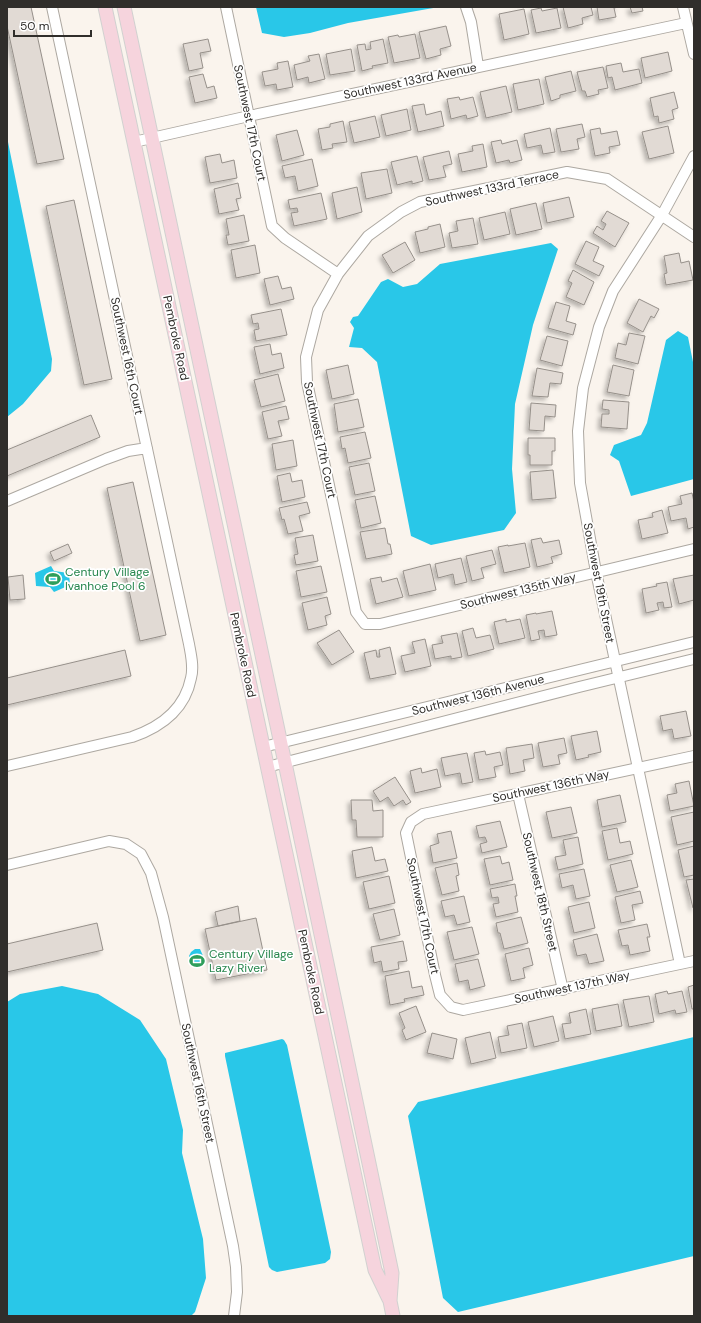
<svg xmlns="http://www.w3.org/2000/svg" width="701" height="1323" font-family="'DM Sans',sans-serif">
<defs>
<filter id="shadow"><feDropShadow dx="-3" dy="3" stdDeviation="2" flood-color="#0004"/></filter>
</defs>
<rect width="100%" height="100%" fill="#faf4ed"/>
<path fill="#29c7e8" d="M 256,7 L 439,7 L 348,23 L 310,33 L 284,37 L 262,33 Z
M 7,137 L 52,359 L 51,371 L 23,404 L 7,417 Z
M 551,243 L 558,249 L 533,325 L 515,404 L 512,469 L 516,513 L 504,530 L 431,545 L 411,536 L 377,362 L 362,348 L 349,347 L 354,328 L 350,322 L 353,317 L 358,316 L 381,282 L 388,279 L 403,287 L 417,284 L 440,264 Z
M 678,331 L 688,337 L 694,367 L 694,479 L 631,496 L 619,461 L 610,455 L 614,445 L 641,435 L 647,423 L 666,340 Z
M 51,566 L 54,571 L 69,573 L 70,585 L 54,592 L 50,587 L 36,586 L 35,573 Z
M 195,949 L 200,949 L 204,958 L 204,964 L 200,967 L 191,964 L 189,956 L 191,952 Z
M 62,986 L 98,994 L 140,1020 L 166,1059 L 183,1130 L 182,1153 L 203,1239 L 206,1278 L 195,1312 L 191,1316 L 7,1316 L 7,1002 L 20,994 Z
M 694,1037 L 694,1256 L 458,1312 L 443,1298 L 408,1116 L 418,1102 Z
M 282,1039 L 284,1040 L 287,1045 L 331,1252 L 330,1259 L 325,1263 L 277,1272 L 272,1270 L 269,1267 L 225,1056 L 225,1053 Z"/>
<path fill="#e1dad4" stroke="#96908a" filter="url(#shadow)" d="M 7,7 L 31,7 L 64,159 L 37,164 L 7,26 Z
M 563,7 L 591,7 L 593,15 L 582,18 L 583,24 L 568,28 Z
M 597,7 L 619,7 L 614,8 L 616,17 L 599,20 Z
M 630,7 L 642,7 L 643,11 L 632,13 Z
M 541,8 L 542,11 L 557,8 L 561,28 L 536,33 L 531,10 Z
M 524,9 L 529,34 L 504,40 L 499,14 Z
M 446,26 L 451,46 L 440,49 L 441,55 L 426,59 L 419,32 Z
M 415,34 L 420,58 L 394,63 L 388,37 L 398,35 L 399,37 Z
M 208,39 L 211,51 L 200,53 L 203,68 L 189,71 L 183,44 Z
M 383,39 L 388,63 L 372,66 L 373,68 L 362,71 L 357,45 L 365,44 L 366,50 L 371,49 L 370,42 Z
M 351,49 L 355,71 L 330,75 L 326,54 Z
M 668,52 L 672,71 L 645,78 L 641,58 Z
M 319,54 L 325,79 L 309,83 L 308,77 L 297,80 L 294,65 L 310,61 L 308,56 Z
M 288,61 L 293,87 L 277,90 L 276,84 L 265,86 L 262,72 L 278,69 L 277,63 Z
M 621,63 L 623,72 L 639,69 L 642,83 L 615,90 L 612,77 L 608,78 L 606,66 Z
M 603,67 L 608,88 L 598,90 L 599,94 L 587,97 L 585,91 L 582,91 L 577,72 Z
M 571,71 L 576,91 L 560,95 L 560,98 L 551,101 L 545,77 Z
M 203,74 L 207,88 L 214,86 L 217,98 L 195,103 L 189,77 Z
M 539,79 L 544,104 L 518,110 L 513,84 Z
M 506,86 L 512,112 L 486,118 L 480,92 Z
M 674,92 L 678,108 L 672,110 L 674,119 L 659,123 L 658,116 L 654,117 L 650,98 Z
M 459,97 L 460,100 L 473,97 L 478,116 L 467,119 L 466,115 L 451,119 L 447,99 Z
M 424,104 L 426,115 L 441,111 L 444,126 L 418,132 L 412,106 Z
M 407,109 L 411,130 L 386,136 L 381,115 Z
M 375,116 L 380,137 L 354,143 L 349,122 Z
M 343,121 L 347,142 L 332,144 L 333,148 L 322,150 L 318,129 L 330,127 L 330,124 Z
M 582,124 L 585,137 L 577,139 L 579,149 L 561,152 L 556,129 Z
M 668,126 L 674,153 L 649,159 L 642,132 Z
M 550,128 L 555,152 L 543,154 L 541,145 L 527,148 L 524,134 Z
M 600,128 L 601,134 L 617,131 L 620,145 L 609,147 L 610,153 L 595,156 L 590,130 Z
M 297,130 L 304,155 L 282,161 L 276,135 Z
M 501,140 L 502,144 L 517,140 L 522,160 L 510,163 L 509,160 L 496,163 L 491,142 Z
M 483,144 L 487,167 L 462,172 L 458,154 L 473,151 L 472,146 Z
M 449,151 L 452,164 L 443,166 L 446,177 L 429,180 L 423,157 Z
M 220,154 L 222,163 L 234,160 L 237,178 L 210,183 L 205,157 Z
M 417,156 L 423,181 L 412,184 L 412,181 L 397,185 L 391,162 Z
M 312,159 L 318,186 L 298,191 L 295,176 L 285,178 L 282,166 Z
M 387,169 L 392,193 L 366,199 L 361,173 Z
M 238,183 L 241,198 L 236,199 L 239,210 L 219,214 L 214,189 Z
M 357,187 L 362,212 L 337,219 L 332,193 Z
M 321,193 L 327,219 L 294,226 L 291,213 L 298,212 L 297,208 L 290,209 L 288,200 Z
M 569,197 L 574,217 L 547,223 L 543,203 Z
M 74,200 L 112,379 L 84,385 L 46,206 Z
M 536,203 L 542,229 L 516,235 L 510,209 Z
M 607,211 L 629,223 L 615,247 L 593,233 L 597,226 L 603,230 L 606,224 L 601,221 Z
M 505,212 L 510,234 L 484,240 L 479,218 Z
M 244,215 L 249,241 L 228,245 L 226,235 L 229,235 L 226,219 Z
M 473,218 L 478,244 L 452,248 L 449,233 L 458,231 L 456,221 Z
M 440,224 L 445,247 L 420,253 L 415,232 L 428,229 L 428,227 Z
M 586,241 L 599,247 L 593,261 L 604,266 L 599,276 L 575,264 Z
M 405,242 L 415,260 L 393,273 L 382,255 Z
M 255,245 L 260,273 L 236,278 L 231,250 Z
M 679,253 L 681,263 L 689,261 L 693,280 L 666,285 L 664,274 L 667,273 L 664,256 Z
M 573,270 L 594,282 L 584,305 L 566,297 L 572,283 L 568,281 Z
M 278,276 L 282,289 L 291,287 L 294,299 L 270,305 L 264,279 Z
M 639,299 L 659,309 L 654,318 L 651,316 L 643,332 L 627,323 Z
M 556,302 L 570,306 L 566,321 L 576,324 L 573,335 L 548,328 Z
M 281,309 L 287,335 L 256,341 L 254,330 L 259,329 L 258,323 L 253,324 L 251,315 Z
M 629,333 L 645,336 L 638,364 L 615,358 L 618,343 L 626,345 Z
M 547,336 L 568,341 L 562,366 L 540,360 Z
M 270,344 L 272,355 L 281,353 L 284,368 L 260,374 L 254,347 Z
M 348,365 L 354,394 L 332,399 L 326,370 Z
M 613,365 L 634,370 L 629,396 L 607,392 Z
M 537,368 L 563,373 L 561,384 L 550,383 L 548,397 L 532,396 Z
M 278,374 L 285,401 L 261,407 L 254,380 Z
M 358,399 L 364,427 L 338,432 L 334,404 Z
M 603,400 L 629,402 L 627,429 L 601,427 L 602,414 L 609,414 L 609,410 L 602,409 Z
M 531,403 L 556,405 L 555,417 L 545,416 L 544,431 L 529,430 Z
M 286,406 L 289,419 L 278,421 L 282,436 L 268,439 L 262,412 Z
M 91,415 L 100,437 L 7,476 L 7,450 Z
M 365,432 L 371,458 L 348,463 L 345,448 L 342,449 L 340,437 Z
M 528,438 L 555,438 L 555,451 L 552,451 L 552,465 L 530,465 L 530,455 L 528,455 Z
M 293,440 L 297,466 L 276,470 L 272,444 Z
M 369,463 L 375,491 L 355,495 L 349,467 Z
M 553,470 L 556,498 L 532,500 L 530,472 Z
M 290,473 L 292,482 L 302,480 L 305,497 L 282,502 L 277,476 Z
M 133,482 L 166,635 L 140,641 L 107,488 Z
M 692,493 L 694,502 L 694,527 L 688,529 L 686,518 L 671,521 L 668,507 L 682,504 L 680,496 Z
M 375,496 L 381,523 L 361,528 L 355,500 Z
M 307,502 L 310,513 L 299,516 L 303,531 L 288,534 L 284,519 L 282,520 L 279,508 Z
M 662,510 L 668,533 L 642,539 L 638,520 L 653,517 L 652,513 Z
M 385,528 L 388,544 L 390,544 L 392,554 L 366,559 L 360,532 Z
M 313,535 L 318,561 L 296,565 L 294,555 L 298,554 L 295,538 Z
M 541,538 L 543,543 L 559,540 L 562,554 L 551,557 L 553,563 L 537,567 L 531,540 Z
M 525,543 L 530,567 L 504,573 L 498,547 L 508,545 L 508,546 Z
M 68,544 L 72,553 L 54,561 L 50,552 Z
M 492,550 L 496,564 L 481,568 L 484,578 L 472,581 L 466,556 Z
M 461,558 L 467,582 L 455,585 L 453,574 L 438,578 L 435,564 Z
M 430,564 L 436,590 L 409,596 L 403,571 Z
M 321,566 L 327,592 L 301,597 L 296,571 Z
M 23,575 L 25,599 L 10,600 L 8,577 Z
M 694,575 L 694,600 L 679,604 L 673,579 Z
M 381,577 L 382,582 L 397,578 L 403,597 L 376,604 L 370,579 Z
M 667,582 L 672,607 L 664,608 L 663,602 L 657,603 L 659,610 L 646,613 L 642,589 L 657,586 L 656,584 Z
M 327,597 L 331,614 L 325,616 L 327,625 L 308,630 L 302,603 Z
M 552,611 L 557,635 L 545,637 L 544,630 L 538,631 L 540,639 L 531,641 L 526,615 L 536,613 L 536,614 Z
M 506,619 L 506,622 L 520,619 L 525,638 L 499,644 L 494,622 Z
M 473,628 L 476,638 L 490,635 L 494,649 L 468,656 L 462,631 Z
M 339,630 L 354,652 L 332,665 L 317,643 Z
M 457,633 L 462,657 L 451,659 L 451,656 L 435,659 L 432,645 L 443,643 L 441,636 Z
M 425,639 L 431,666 L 405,672 L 401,656 L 415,653 L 412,642 Z
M 390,647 L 396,674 L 370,679 L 364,653 L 376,650 L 377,657 L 380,657 L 379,650 Z
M 125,650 L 131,676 L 7,705 L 7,678 Z
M 686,711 L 691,736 L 674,739 L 672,729 L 663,731 L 660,716 Z
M 597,731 L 601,752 L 588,755 L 589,757 L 576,760 L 571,736 Z
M 564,738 L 567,753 L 558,755 L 560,764 L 543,767 L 538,743 Z
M 532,744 L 534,758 L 523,760 L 525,771 L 510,774 L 506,748 Z
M 485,751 L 486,755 L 500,752 L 503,765 L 494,767 L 496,777 L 479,780 L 474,753 Z
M 467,753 L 473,782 L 462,784 L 460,773 L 445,776 L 441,758 Z
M 421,768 L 422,773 L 437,769 L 441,787 L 415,793 L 410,771 Z
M 395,777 L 411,802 L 406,805 L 403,800 L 394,806 L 388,797 L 380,802 L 373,791 Z
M 689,781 L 694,806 L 670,811 L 667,795 L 677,793 L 675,784 Z
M 620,795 L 626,822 L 602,827 L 597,800 Z
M 351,800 L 372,800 L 373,811 L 383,810 L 383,837 L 357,837 L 356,820 L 352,820 Z
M 571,807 L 577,833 L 552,838 L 546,812 Z
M 694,812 L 694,841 L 677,845 L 671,817 Z
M 500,821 L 507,847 L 482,853 L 480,844 L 487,842 L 485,837 L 479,838 L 476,826 Z
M 617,828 L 620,843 L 630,841 L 633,854 L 608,860 L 602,831 Z
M 451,831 L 457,858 L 433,863 L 430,846 L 439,843 L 437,834 Z
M 578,837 L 583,864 L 558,870 L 555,857 L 566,855 L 563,840 Z
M 694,846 L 694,875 L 684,877 L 678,850 Z
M 372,847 L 375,861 L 385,859 L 388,871 L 356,878 L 352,851 Z
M 500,856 L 502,864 L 509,862 L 513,880 L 490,885 L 484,859 Z
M 631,860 L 638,887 L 617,892 L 610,865 Z
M 457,863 L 459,875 L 456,876 L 459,891 L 442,895 L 435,868 Z
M 584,869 L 590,896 L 576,899 L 573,885 L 562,888 L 559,874 Z
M 389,876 L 395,903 L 369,909 L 363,882 Z
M 694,879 L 694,908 L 693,908 L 686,880 Z
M 515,884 L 517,896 L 515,896 L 518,912 L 496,917 L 493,904 L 499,903 L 498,897 L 492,898 L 490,889 Z
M 640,891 L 643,903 L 632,905 L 635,920 L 621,923 L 615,897 Z
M 464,896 L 470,922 L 457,925 L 454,915 L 445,917 L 441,901 Z
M 589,902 L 595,928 L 574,933 L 568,907 Z
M 238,906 L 240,921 L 218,926 L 215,912 Z
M 394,909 L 400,935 L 380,940 L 373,914 Z
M 521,917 L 528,943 L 504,949 L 500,933 L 498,933 L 496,923 Z
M 256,918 L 267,970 L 216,980 L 205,929 Z
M 97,923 L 103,950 L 7,972 L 7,944 Z
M 647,924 L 650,937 L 647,937 L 650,951 L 630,955 L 628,945 L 622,946 L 618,930 Z
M 472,927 L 479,954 L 454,960 L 447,932 Z
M 597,934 L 604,961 L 589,964 L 586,954 L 577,956 L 573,940 Z
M 403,941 L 407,961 L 398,962 L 399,969 L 383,972 L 381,961 L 374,963 L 371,947 Z
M 529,948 L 533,965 L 523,968 L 525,978 L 511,981 L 505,954 Z
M 478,959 L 485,986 L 470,990 L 468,980 L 459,982 L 455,964 Z
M 409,971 L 412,988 L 422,986 L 424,995 L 404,999 L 405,1002 L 390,1005 L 385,976 Z
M 694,985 L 694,1009 L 692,1009 L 688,987 Z
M 667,991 L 668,994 L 682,991 L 687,1012 L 676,1014 L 675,1010 L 659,1014 L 655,994 Z
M 649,996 L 654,1022 L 629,1027 L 623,1000 Z
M 618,1004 L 622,1026 L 596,1031 L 592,1009 Z
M 416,1006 L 426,1032 L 406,1040 L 402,1030 L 405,1028 L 399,1013 Z
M 586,1009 L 591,1034 L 565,1039 L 562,1024 L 571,1023 L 569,1013 Z
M 553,1016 L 559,1041 L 534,1047 L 528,1022 Z
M 522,1023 L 527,1048 L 501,1053 L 498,1037 L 509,1035 L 507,1026 Z
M 490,1032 L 496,1058 L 471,1064 L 465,1038 Z
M 432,1033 L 457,1039 L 453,1059 L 427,1053 Z"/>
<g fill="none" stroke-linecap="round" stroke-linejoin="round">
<g stroke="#ada8a1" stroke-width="12">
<path id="minor" d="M 226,7 L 272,226 L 285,238 L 338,274 L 318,310 L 306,357 L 307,382 L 356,612 L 365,624 L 380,624 L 694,549
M 466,7 L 471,22 L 478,66
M 683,7 L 694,54
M 134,142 L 249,116 L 686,23
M 338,274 L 368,236 L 401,212 L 420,202 L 567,172 L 607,179 L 694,237
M 7,501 L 106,459 L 128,451 L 147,448
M 263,747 L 694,642
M 694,756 L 423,814 L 411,822 L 406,833 L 435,975 L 440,995 L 451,1007 L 463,1010 L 694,961
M 7,766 L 132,737 C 161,727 185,709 191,678 C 194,667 191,655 189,644 L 52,7
M 267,767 L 579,687 L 694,659
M 518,794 L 563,990
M 7,865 L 109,841 L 126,844 L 141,854 L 151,873 L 163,917 L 233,1246 L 236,1267 L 237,1292 L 234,1316
M 680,964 L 596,572 L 580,483 L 578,431 L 583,388 L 599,327 L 613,291 L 662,215 L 694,156"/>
</g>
<g stroke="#d1d1d0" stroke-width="15">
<path id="major" d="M 105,7 L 375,1270 L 389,1299
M 124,7 L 285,763 L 392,1273 L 390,1301 L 393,1316"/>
</g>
<use href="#minor" stroke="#fff" stroke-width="10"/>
<use href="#major" stroke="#f6d4dd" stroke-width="13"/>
</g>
<defs>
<g id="stadium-bare" transform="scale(1.2)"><path d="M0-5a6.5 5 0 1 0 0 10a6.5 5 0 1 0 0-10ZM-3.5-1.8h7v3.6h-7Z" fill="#2e9e5b" stroke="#fff" stroke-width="2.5" paint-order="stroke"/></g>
</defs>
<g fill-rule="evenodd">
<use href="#stadium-bare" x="53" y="579"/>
<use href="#stadium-bare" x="197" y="961"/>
</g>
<g text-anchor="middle" stroke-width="3.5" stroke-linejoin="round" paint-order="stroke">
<g font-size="12" fill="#302e2b" stroke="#fff">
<text transform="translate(410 81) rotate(-12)" y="4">Southwest 133rd Avenue</text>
<text transform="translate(250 123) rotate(78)" y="4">Southwest 17th Court</text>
<text transform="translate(492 188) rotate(-12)" y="4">Southwest 133rd Terrace</text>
<text transform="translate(176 338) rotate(78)" y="4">Pembroke Road</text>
<text transform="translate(127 356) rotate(78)" y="4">Southwest 16th Court</text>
<text transform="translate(320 440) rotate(78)" y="4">Southwest 17th Court</text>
<text transform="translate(599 583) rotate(79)" y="4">Southwest 19th Street</text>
<text transform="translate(518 591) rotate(-14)" y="4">Southwest 135th Way</text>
<text transform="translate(243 655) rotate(78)" y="4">Pembroke Road</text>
<text transform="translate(478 695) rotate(-14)" y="4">Southwest 136th Avenue</text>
<text transform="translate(551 786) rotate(-12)" y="4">Southwest 136th Way</text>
<text transform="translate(540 892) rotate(77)" y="4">Southwest 18th Street</text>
<text transform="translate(423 916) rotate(78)" y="4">Southwest 17th Court</text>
<text transform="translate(311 972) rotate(78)" y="4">Pembroke Road</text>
<text transform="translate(572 987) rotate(-12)" y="4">Southwest 137th Way</text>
<text transform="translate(198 1083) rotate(78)" y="4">Southwest 16th Street</text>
</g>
<g font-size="12" fill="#27864d" stroke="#fff" text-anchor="start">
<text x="65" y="576">Century Village<tspan x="65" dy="14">Ivanhoe Pool 6</tspan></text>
<text x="209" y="958">Century Village<tspan x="209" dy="14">Lazy River</tspan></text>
</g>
</g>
<rect width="701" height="1323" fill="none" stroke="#302e2b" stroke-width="16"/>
<path d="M14 30v6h77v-6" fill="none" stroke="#302e2b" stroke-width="2"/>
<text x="20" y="30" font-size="12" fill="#302e2b" stroke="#ffffff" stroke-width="3" paint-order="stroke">50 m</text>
</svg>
